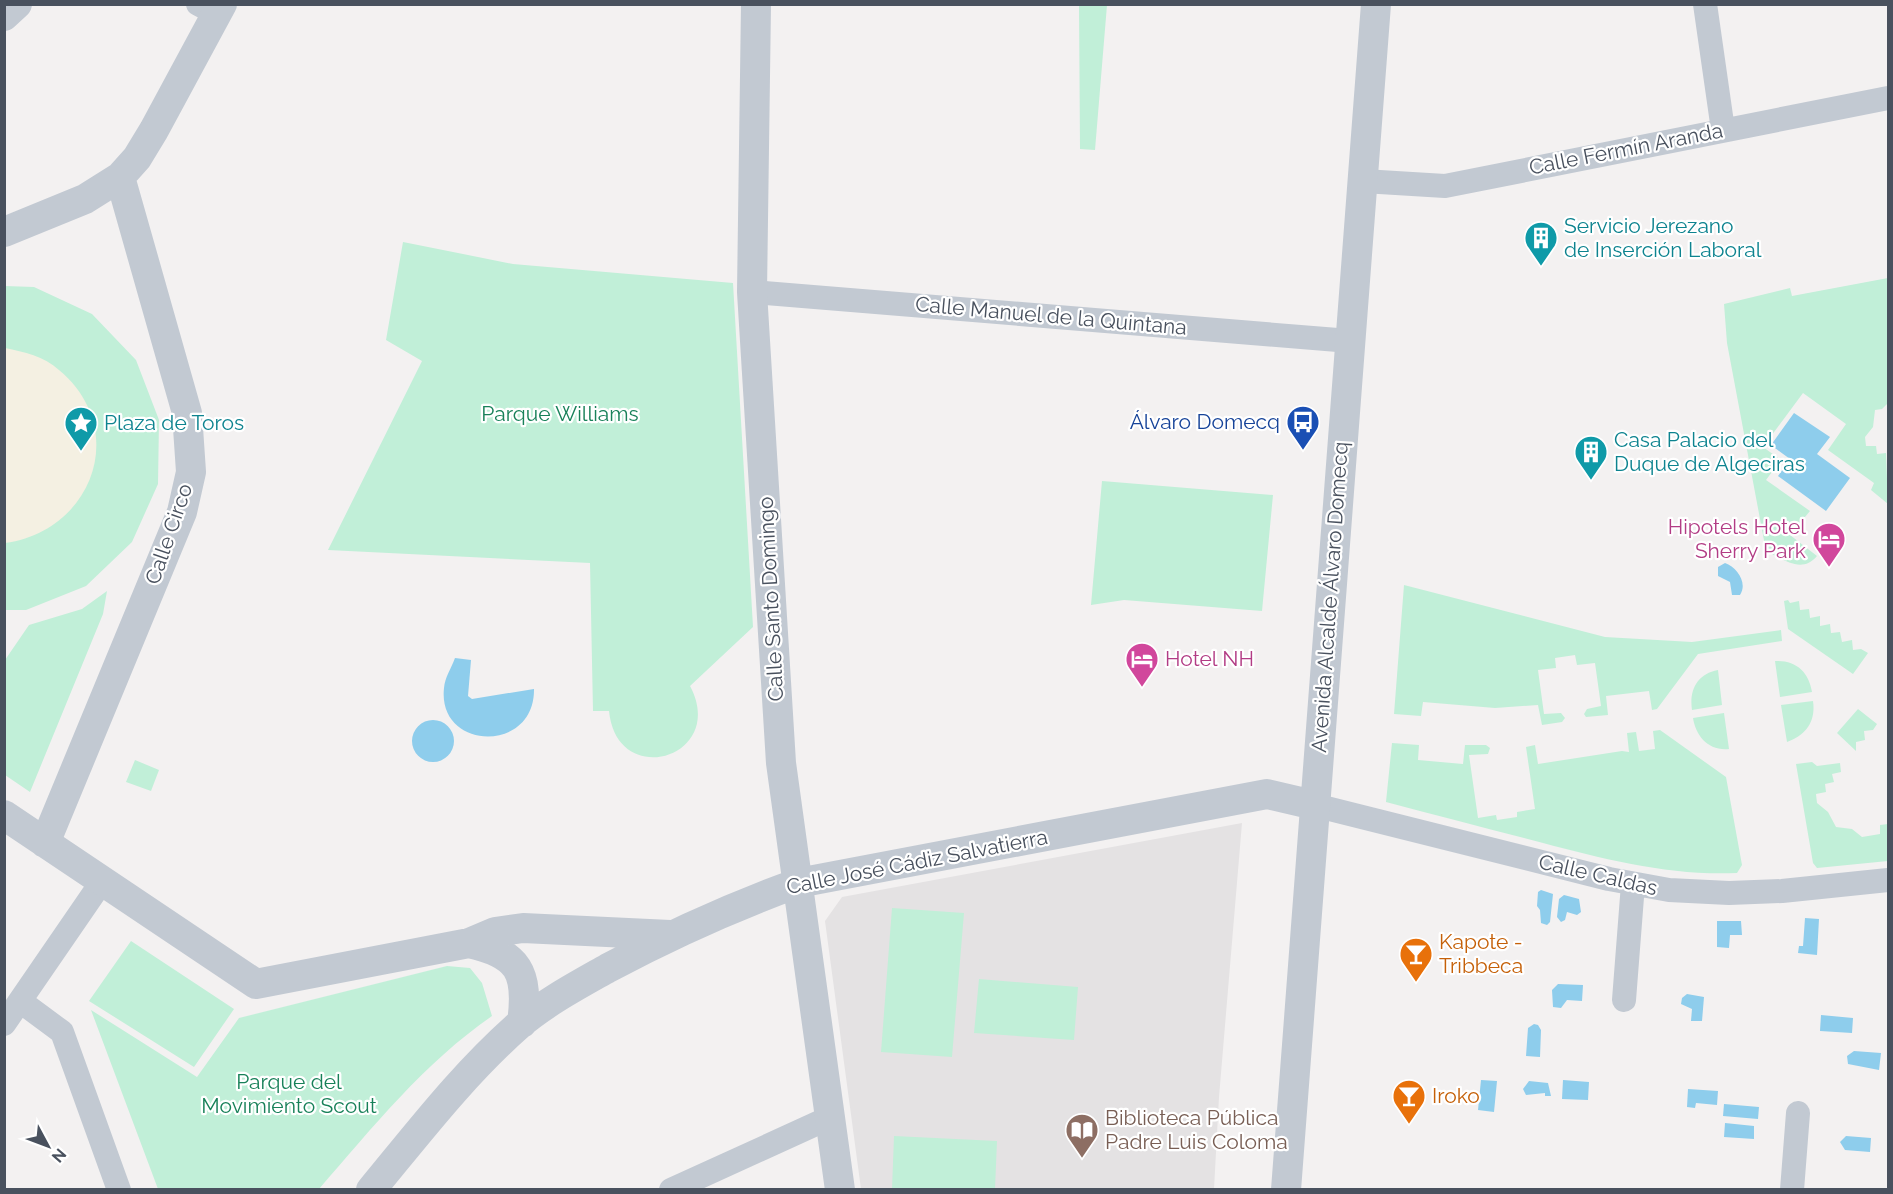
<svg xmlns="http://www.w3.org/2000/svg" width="1893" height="1194" font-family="Raleway,sans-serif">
<rect width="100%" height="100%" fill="#f3f1f1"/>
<path fill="#e4e2e3" d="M 1242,823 L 1219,1097 L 1214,1189 L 861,1189 L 825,921 L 842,897 Z"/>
<path fill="#c1efd8" d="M 1079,5 L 1107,5 L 1095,150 L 1080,149 Z
M 403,242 L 513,264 L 733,283 L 753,627 L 690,686 C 728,757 617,791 609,711 L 593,711 L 590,563 L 328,550 L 422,361 L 386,340 Z
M 1888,278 L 1888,403 L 1882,409 L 1875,410 L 1873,427 L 1865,437 L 1866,446 L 1876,446 L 1877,454 L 1886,453 L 1888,504 L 1871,490 L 1874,483 L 1828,450 L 1846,424 L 1803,393 L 1763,447 L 1781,460 L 1766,480 L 1810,511 L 1790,535 L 1817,556 C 1802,574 1784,560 1766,551 L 1727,343 L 1724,304 L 1790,288 L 1792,296 Z
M 5,286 L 34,287 L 92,314 L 136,360 L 159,420 L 158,484 L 132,542 L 86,586 L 26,610 L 5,610 Z
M 1102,481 L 1273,495 L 1262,611 L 1124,600 L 1091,605 Z
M 1404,585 L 1605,637 L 1692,642 L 1781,630 L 1782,641 L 1698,654 L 1657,709 L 1652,710 L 1649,691 L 1606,696 L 1608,715 L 1586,717 L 1584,714 L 1587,709 L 1601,706 L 1595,663 L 1577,665 L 1575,655 L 1555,658 L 1556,668 L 1538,670 L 1544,714 L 1561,713 L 1565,718 L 1562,722 L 1542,725 L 1538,705 L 1495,708 L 1423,702 L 1421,716 L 1394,714 Z
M 107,591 L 103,614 L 30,792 L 5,775 L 5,660 L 29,625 L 82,609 Z
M 1788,600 L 1790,603 L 1799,601 L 1800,610 L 1809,609 L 1810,618 L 1820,616 L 1820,626 L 1830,624 L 1831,633 L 1840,632 L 1842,642 L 1852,640 L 1853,650 L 1861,649 L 1868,653 L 1853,674 L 1788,629 L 1784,601 Z
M 1775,661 C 1796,660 1809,672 1812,692 L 1780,697 Z
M 1718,670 L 1722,705 L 1692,710 C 1689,690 1697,674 1718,670 Z
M 1813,701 C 1816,722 1806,735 1787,742 L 1781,705 Z
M 1858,709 L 1877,724 L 1873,730 L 1864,731 L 1865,740 L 1856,742 L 1856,751 L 1837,733 Z
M 1724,713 L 1729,749 C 1708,751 1696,736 1693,718 Z
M 1660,730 L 1726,777 L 1742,865 L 1737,873 C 1671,876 1607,860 1543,843 C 1490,829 1438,816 1386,802 L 1392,743 L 1419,745 L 1418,760 L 1463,764 L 1465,745 L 1486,745 L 1490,748 L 1488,754 L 1469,755 L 1478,818 L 1496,815 L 1497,820 L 1517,817 L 1517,812 L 1535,809 L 1526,747 L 1535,745 L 1538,764 L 1622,751 L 1629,752 L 1627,733 L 1636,732 L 1639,751 L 1655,749 L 1653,731 Z
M 135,760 L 159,770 L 151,791 L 126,782 Z
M 1812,762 L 1817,766 L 1840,763 L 1841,772 L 1832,774 L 1834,782 L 1825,784 L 1826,792 L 1816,794 L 1817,803 L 1828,812 L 1836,827 L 1852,829 L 1862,837 L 1880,834 L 1880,825 L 1888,824 L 1888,861 L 1817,868 L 1813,863 L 1796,764 Z
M 892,908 L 964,913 L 952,1057 L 881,1052 Z
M 131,941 L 234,1009 L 194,1067 L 89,1001 Z
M 447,966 L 470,968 L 482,983 L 492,1016 C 424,1063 373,1127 319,1189 L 158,1189 L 91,1010 L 197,1077 L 239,1018 Z
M 979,979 L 1078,987 L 1074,1040 L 974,1033 Z
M 894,1136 L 997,1141 L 995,1189 L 892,1189 Z"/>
<path fill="#f4f0e2" d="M 5,348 C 24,352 44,356 59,370 C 130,429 93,531 5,543 Z"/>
<path fill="#8ecdec" d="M 1794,413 L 1830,437 L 1817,454 L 1850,478 L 1826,511 L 1778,476 L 1790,459 L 1771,445 Z
M 1725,563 C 1737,567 1748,583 1740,595 L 1732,595 L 1730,582 L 1718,576 L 1718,567 Z
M 455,658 L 471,660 L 468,696 L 472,699 L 534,689 C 535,754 437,751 444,688 C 445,677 451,669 455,658 Z
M412 741a21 21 0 1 1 42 0a21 21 0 1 1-42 0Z
M 1541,890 L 1553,894 L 1550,922 L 1547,925 L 1541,923 L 1540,910 L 1537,906 L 1538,892 Z
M 1564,895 L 1579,899 L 1581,912 L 1577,915 L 1567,912 L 1565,920 L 1561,922 L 1557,917 L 1559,899 Z
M 1805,918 L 1819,919 L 1817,955 L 1798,953 L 1799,946 L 1803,946 Z
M 1717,921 L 1741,921 L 1742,935 L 1730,935 L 1729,948 L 1717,947 Z
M 1558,984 L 1583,985 L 1582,1001 L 1567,1000 L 1561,1008 L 1553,1007 L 1552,990 Z
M 1687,994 L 1704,997 L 1702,1021 L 1691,1021 L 1692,1009 L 1681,1004 L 1682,998 Z
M 1821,1015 L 1853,1018 L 1852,1033 L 1820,1031 Z
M 1534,1024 L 1538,1025 L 1541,1030 L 1540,1057 L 1526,1056 L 1528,1028 Z
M 1854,1051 L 1881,1053 L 1879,1070 L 1848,1064 L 1847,1056 Z
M 1481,1080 L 1497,1081 L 1494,1112 L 1478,1110 Z
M 1563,1080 L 1589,1082 L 1588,1100 L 1562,1099 Z
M 1529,1081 L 1548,1083 L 1551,1096 L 1545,1096 L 1545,1093 L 1526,1095 L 1523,1089 Z
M 1688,1089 L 1718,1091 L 1717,1105 L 1696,1103 L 1695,1108 L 1687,1107 Z
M 1724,1104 L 1759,1107 L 1758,1119 L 1723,1116 Z
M 1725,1123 L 1754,1126 L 1754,1139 L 1724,1137 Z
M 1846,1136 L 1871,1138 L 1870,1152 L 1845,1150 L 1840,1142 Z"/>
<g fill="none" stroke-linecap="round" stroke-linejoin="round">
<path stroke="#c2c9d2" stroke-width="24" d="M 198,4 L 217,14
M 1705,4 L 1723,130
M 1363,181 L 1445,186 L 1888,98
M 752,292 L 1350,341
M 1314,805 L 1609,879 L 1669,890 L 1729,893 L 1782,891 L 1888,880
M 1624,1000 L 1633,884
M 20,1001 L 62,1032 L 119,1190
M 4,1024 L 103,880
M 671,1190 L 831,1117
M 1792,1190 L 1798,1113"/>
<path stroke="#c2c9d2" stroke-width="30" d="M 756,4 L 752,292 L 781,763 L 840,1190
M 4,16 L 17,4
M 4,232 L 85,199 L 120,177 L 137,158 L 154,130 L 222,4
M 4,815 L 256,984 L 469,943 L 495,932 L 523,928 L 670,935
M 45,843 L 182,512 L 191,472 L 187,413 L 120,177
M 469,943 C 519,954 529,972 522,1023
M 371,1190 C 419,1132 464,1073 520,1024 C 546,1002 578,985 608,968 C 670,935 732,907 798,883 L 1267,794 L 1314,805
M 1286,1190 L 1376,4"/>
</g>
<defs>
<g id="building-pin" transform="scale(1.725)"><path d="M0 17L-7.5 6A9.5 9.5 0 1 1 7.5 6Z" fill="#0f9aa8" stroke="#fff"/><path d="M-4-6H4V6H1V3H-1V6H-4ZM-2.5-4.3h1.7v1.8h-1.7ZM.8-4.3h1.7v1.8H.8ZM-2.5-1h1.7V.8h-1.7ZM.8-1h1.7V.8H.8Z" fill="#fff"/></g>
<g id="bus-pin" transform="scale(1.725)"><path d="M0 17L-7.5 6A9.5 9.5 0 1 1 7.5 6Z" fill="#1a4fb4" stroke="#fff"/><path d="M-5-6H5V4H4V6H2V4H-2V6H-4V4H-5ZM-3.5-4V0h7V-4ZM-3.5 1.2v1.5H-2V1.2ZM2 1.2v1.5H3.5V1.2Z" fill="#fff"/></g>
<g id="sight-pin" transform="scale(1.725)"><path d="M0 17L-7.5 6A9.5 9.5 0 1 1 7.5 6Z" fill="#0f9aa8" stroke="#fff"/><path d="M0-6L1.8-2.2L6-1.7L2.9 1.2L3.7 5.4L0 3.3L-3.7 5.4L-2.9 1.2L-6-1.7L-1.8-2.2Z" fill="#fff"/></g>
<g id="hotel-pin" transform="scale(1.725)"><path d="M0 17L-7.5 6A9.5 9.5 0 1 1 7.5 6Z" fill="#d1479c" stroke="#fff"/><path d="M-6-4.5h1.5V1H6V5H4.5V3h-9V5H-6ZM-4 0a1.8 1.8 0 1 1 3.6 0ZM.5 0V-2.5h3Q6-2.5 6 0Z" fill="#fff"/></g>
<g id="bar-pin" transform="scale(1.725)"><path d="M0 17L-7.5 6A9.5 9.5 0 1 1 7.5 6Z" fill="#e8710a" stroke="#fff"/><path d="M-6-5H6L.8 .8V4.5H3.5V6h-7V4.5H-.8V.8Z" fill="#fff"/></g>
<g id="library-pin" transform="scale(1.725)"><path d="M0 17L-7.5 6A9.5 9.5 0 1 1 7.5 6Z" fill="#8d6e63" stroke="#fff"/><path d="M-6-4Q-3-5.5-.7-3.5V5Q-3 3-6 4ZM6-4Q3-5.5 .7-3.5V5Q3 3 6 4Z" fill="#fff"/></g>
</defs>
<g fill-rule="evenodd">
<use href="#building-pin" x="1541" y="238"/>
<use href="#bus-pin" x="1303" y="422"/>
<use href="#sight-pin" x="81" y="423"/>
<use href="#building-pin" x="1591" y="452"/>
<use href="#hotel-pin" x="1829" y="539"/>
<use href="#hotel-pin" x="1142" y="659"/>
<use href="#bar-pin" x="1416" y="954"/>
<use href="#bar-pin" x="1409" y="1096"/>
<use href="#library-pin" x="1082" y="1130"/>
</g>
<g text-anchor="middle" stroke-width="4.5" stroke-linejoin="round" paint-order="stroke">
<g font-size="21" fill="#49515e" stroke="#fff">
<text transform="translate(1626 149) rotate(-11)" y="7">Calle Fermín Aranda</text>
<text transform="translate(1051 316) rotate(5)" y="7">Calle Manuel de la Quintana</text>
<text transform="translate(169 534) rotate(-71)" y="7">Calle Circo</text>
<text transform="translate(1330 597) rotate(-86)" y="7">Avenida Alcalde Álvaro Domecq</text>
<text transform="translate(771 599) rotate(-93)" y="7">Calle Santo Domingo</text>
<text transform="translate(917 862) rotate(-11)" y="7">Calle José Cádiz Salvatierra</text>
<text transform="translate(1598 875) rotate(13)" y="7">Calle Caldas</text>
</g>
<g font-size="21" fill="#0d838f" stroke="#fff" text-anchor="start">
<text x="1564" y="233">Servicio Jerezano<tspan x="1564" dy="24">de Inserción Laboral</tspan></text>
<text x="104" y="430">Plaza de Toros</text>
<text x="1614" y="447">Casa Palacio del<tspan x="1614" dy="24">Duque de Algeciras</tspan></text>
</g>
<g font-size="21" fill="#188159" stroke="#fff">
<text x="560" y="421">Parque Williams</text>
<text x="289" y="1089">Parque del<tspan x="289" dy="24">Movimiento Scout</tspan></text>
</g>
<g font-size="21" fill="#164399" stroke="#fff" text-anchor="end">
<text x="1280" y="429">Álvaro Domecq</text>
</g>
<g font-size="21" fill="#b23c85" stroke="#fff" text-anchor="end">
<text x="1806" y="534">Hipotels Hotel<tspan x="1806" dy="24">Sherry Park</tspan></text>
<text x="1165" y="666" text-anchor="start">Hotel NH</text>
</g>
<g font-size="21" fill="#c56008" stroke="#fff" text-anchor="start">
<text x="1439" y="949">Kapote -<tspan x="1439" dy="24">Tribbeca</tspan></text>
<text x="1432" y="1103">Iroko</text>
</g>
<g font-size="21" fill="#785e54" stroke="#fff" text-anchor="start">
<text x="1105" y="1125">Biblioteca Pública<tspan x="1105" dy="24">Padre Luis Coloma</tspan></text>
</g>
</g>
<rect width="1893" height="1194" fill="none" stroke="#49515e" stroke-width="12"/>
<g transform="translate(48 1146) rotate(131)" stroke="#ffffff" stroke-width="4.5" paint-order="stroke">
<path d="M0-4.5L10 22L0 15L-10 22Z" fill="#49515e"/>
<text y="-9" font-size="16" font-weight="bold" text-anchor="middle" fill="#49515e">N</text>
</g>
</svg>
